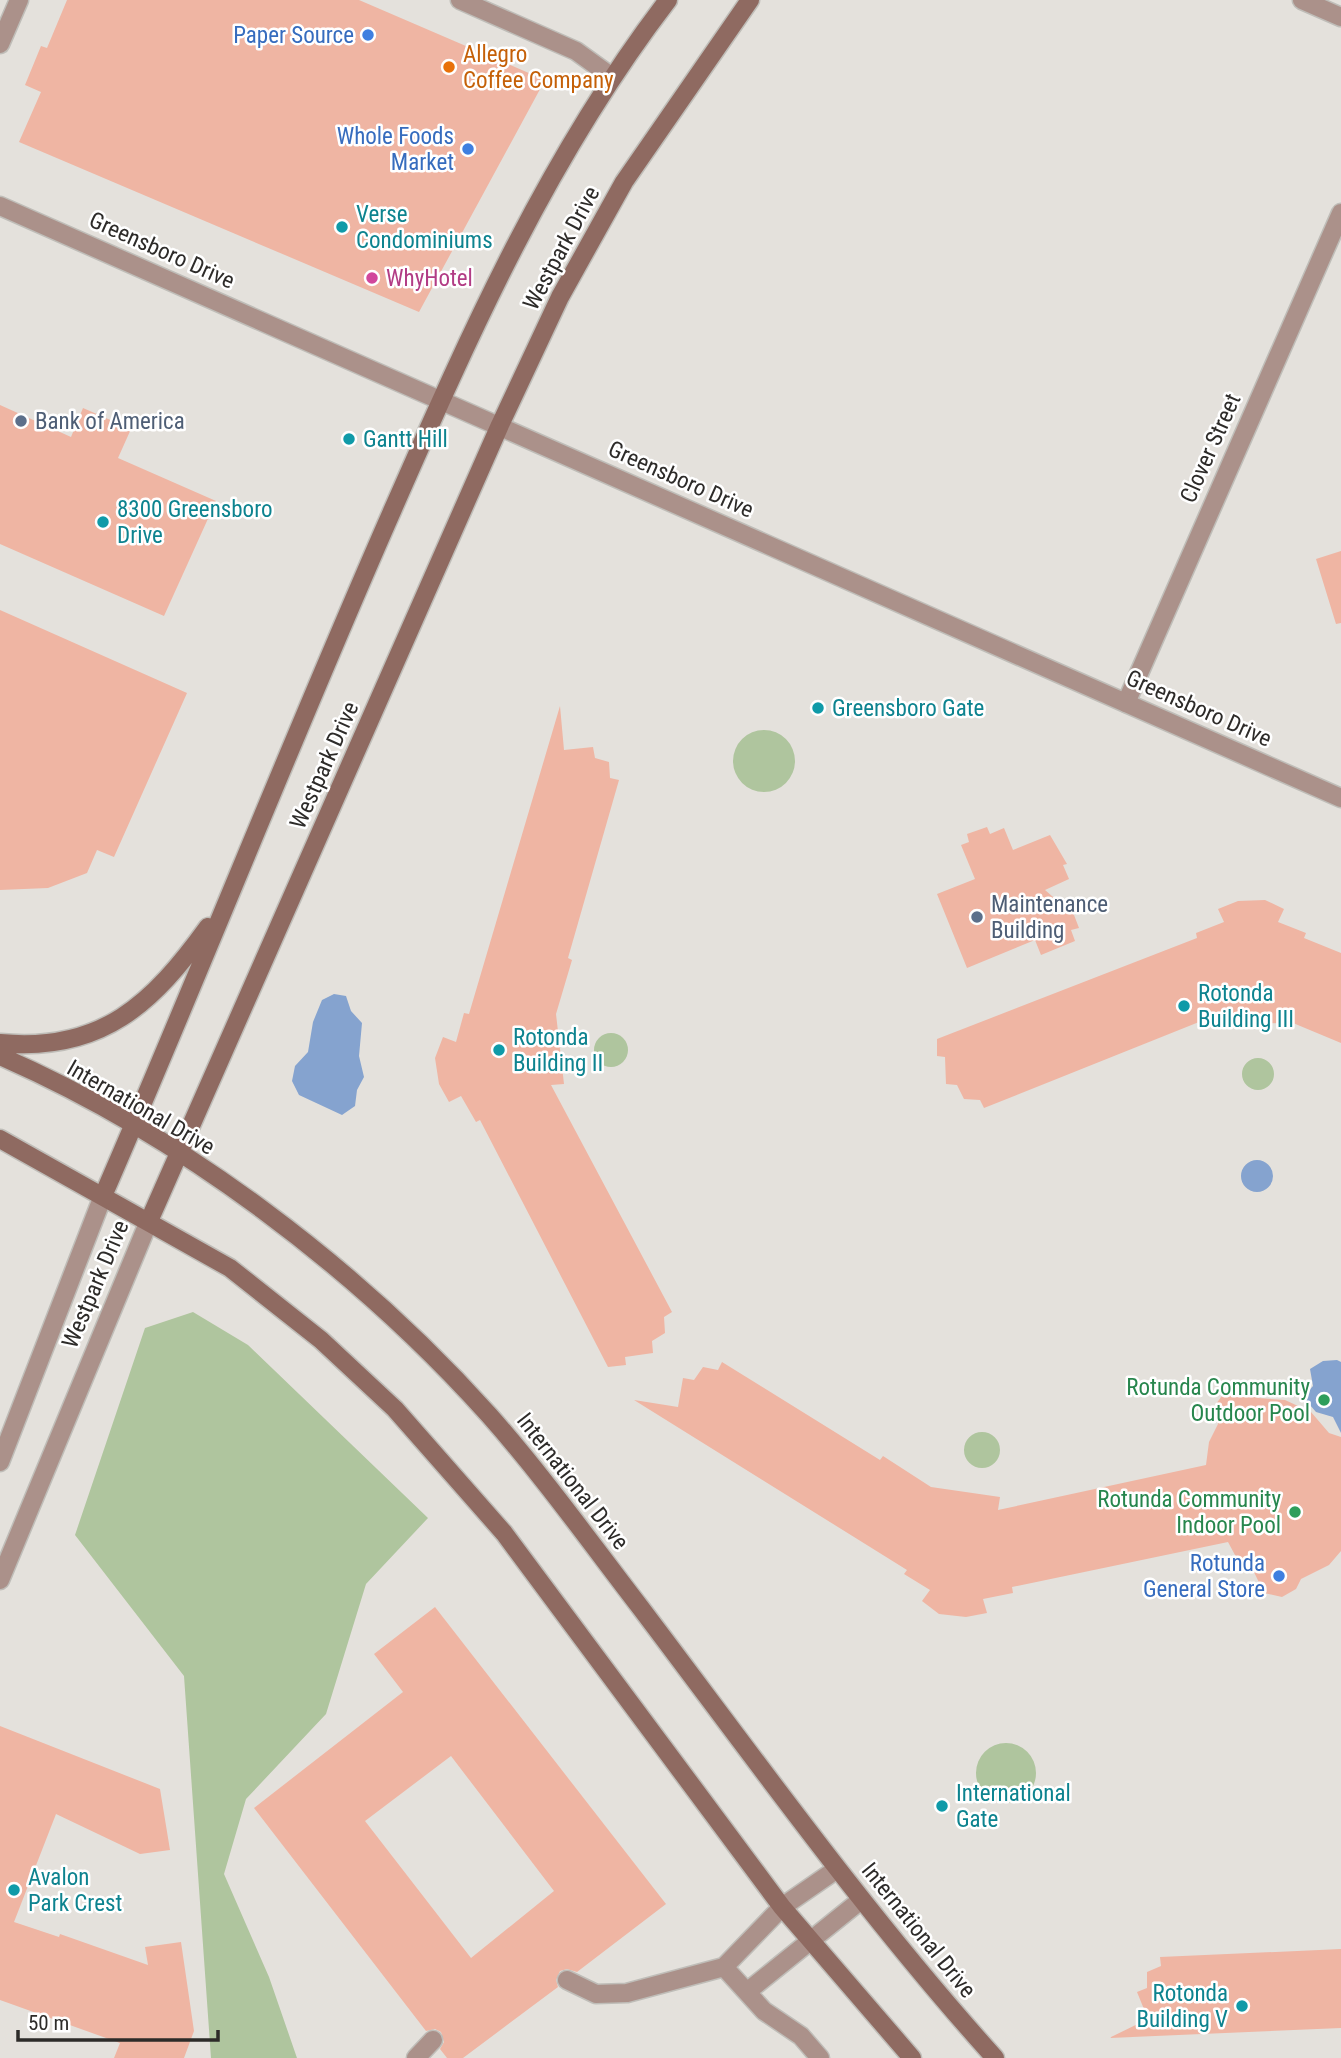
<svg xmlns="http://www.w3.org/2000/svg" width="1341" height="2058" font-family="'Roboto Condensed',sans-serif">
<rect width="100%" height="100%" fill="#e4e1dc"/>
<path fill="#afc59e" d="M733 761a31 31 0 1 1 62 0a31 31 0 1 1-62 0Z
M594 1050a17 17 0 1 1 34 0a17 17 0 1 1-34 0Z
M1242 1074a16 16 0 1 1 32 0a16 16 0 1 1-32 0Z
M 193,1312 L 248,1345 L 428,1518 L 366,1584 L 326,1714 L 246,1799 L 224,1874 L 269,1977 L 297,2058 L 211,2058 L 184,1676 L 75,1535 L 145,1328 Z
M964 1450a18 18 0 1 1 36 0a18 18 0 1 1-36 0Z
M976 1773a30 30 0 1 1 60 0a30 30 0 1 1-60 0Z"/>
<path fill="#85a3cf" d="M 334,994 L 346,996 L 351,1011 L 362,1023 L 359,1056 L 364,1077 L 357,1090 L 355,1106 L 342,1115 L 299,1095 L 292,1081 L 295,1066 L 308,1052 L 313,1022 L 322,1000 Z
M1241 1176a16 16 0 1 1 32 0a16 16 0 1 1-32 0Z
M 1337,1360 L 1341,1362 L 1341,1433 L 1333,1417 L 1316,1412 L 1303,1397 L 1313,1386 L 1310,1369 L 1323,1361 Z"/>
<path fill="#efb5a3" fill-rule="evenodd" d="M 67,0 L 359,0 L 545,80 L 419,312 L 19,142 L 41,92 L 25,85 L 41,46 L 47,48 Z
M 0,405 L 71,437 L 83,408 L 131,429 L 118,458 L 216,501 L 164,616 L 0,544 Z
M 1341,551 L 1341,623 L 1336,624 L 1316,559 Z
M 0,610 L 187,693 L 114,857 L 97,850 L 87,873 L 48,888 L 0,890 Z
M 560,706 L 564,750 L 593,747 L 595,758 L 609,762 L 610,778 L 619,780 L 568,958 L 572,960 L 556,1014 L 564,1084 L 551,1085 L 672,1312 L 664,1317 L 665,1333 L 652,1341 L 653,1353 L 625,1357 L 626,1365 L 608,1367 L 480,1120 L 476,1122 L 461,1096 L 449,1102 L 439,1084 L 435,1058 L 443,1037 L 456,1042 L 464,1013 L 469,1014 Z
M 987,827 L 990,834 L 1004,828 L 1013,850 L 1050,835 L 1067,864 L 1063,865 L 1069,879 L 1045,890 L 1074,915 L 1079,928 L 1071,930 L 1075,941 L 1041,955 L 1035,940 L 967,968 L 937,894 L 975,879 L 961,845 L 969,842 L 967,834 Z
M 1265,900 L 1284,909 L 1278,922 L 1306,933 L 1304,938 L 1341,953 L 1341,1043 L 1293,1023 L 1224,1024 L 1224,1012 L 984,1108 L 980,1100 L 964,1099 L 957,1085 L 946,1084 L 945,1057 L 937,1056 L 937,1039 L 1197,938 L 1196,933 L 1224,922 L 1218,909 L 1238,901 Z
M 722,1362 L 880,1460 L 883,1456 L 931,1487 L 1000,1497 L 998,1510 L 1206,1465 L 1209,1442 L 1218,1424 L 1216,1404 L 1224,1393 L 1241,1388 L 1258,1398 L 1285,1400 L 1311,1412 L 1329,1433 L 1341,1437 L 1341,1551 L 1329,1565 L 1301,1579 L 1296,1589 L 1282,1597 L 1264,1593 L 1254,1572 L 1235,1555 L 1228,1542 L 1012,1587 L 1013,1593 L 983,1599 L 987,1613 L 966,1617 L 939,1614 L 922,1601 L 930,1590 L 904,1574 L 907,1570 L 634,1400 L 678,1407 L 683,1378 L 694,1380 L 703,1367 L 718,1370 Z
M 435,1607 L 666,1904 L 577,1972 L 567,1969 L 560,1971 L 556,1980 L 558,1987 L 463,2058 L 447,2058 L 440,2049 L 444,2042 L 441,2032 L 435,2029 L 426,2031 L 254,1808 L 403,1692 L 374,1654 ZM 451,1756 L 554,1891 L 471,1958 L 365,1821 Z
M 0,1726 L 160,1789 L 170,1850 L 140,1854 L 56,1814 L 14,1922 L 59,1937 L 60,1934 L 148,1965 L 145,1947 L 181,1942 L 194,2031 L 184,2058 L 114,2058 L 120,2043 L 0,2000 Z
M 1341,1949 L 1341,2028 L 1109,2038 L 1148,2019 L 1137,1992 L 1147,1988 L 1147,1972 L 1161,1966 L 1160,1957 Z"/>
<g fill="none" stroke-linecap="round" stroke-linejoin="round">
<g stroke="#bfbdb8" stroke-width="21">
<path id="minor" d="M 460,0 L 576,51 L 612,77
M 1302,0 L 1341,17
M 0,44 L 19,0
M 1126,703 L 1341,213
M 724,1967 L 764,2011 L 801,2036 L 820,2058
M 567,1980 L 596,1994 L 627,1993 L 724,1967 L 782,1907 L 837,1869
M 748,1991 L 861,1900
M 416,2058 L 433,2040"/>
</g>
<g stroke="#bfbdb8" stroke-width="21">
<path id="tertiary" d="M 0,206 L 1341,798
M 0,1462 L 103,1196
M 0,1580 L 149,1221"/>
</g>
<g stroke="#bfbdb8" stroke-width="21">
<path id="secondary" d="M 0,1043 C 102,1053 153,1003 208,927
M 0,1056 C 181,1135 357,1268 489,1415 C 543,1476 590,1542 640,1607 C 755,1759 867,1916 995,2058
M 0,1139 L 230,1268 L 321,1340 L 395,1409 L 504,1533 L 782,1907 L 912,2058
M 103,1196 C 202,968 293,736 393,509 C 471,331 549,155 668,0
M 149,1221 L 500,425 L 560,297 L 624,182 L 750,0"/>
</g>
<use href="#minor" stroke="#ab918a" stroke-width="18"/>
<use href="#tertiary" stroke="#ab918a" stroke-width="18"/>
<use href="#secondary" stroke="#8f6a61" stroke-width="18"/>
</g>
<g fill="#3f7fe0" stroke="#fff" stroke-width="2.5">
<circle cx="368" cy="35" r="7"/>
<circle cx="468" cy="149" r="7"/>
<circle cx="1279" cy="1576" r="7"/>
</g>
<circle fill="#e8710a" stroke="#fff" stroke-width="2.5" cx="449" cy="67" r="7"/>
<g fill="#0f9aa8" stroke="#fff" stroke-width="2.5">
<circle cx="342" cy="227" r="7"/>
<circle cx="349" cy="439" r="7"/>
<circle cx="103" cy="522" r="7"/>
<circle cx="818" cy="708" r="7"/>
<circle cx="1184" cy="1006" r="7"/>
<circle cx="499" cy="1050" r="7"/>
<circle cx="942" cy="1806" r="7"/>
<circle cx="14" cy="1890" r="7"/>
<circle cx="1242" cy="2006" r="7"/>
</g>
<circle fill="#d1479c" stroke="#fff" stroke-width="2.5" cx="372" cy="278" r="7"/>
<g fill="#5c6f8a" stroke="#fff" stroke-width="2.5">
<circle cx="21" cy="421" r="7"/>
<circle cx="977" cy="917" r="7"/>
</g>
<g fill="#2e9e5b" stroke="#fff" stroke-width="2.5">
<circle cx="1324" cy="1400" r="7"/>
<circle cx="1295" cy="1512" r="7"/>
</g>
<g text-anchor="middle" stroke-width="5" stroke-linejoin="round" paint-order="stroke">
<g font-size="23" fill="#366cbe" stroke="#fff" text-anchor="end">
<text x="354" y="43">Paper Source</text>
<text x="454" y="144">Whole Foods<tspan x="454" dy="26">Market</tspan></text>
<text x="1265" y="1571">Rotunda<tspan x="1265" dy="26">General Store</tspan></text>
</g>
<g font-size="23" fill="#c56008" stroke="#fff" text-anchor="start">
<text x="463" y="62">Allegro<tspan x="463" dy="26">Coffee Company</tspan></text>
</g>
<g font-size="23" fill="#0d838f" stroke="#fff" text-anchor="start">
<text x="356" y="222">Verse<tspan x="356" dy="26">Condominiums</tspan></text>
<text x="363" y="447">Gantt Hill</text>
<text x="117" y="517">8300 Greensboro<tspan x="117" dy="26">Drive</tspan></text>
<text x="832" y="716">Greensboro Gate</text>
<text x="1198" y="1001">Rotonda<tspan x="1198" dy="26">Building III</tspan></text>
<text x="513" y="1045">Rotonda<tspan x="513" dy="26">Building II</tspan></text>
<text x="956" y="1801">International<tspan x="956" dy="26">Gate</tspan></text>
<text x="28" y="1885">Avalon<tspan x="28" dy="26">Park Crest</tspan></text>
<text x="1228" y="2001" text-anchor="end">Rotonda<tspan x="1228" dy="26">Building V</tspan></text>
</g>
<g font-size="23" fill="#2d2b29" stroke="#fff">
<text transform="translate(561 248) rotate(-62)" y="8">Westpark Drive</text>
<text transform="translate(162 250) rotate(24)" y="8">Greensboro Drive</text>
<text transform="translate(1210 448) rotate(-66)" y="8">Clover Street</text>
<text transform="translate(681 479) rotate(24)" y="8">Greensboro Drive</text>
<text transform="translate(1199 708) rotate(24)" y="8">Greensboro Drive</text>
<text transform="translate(324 765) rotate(-66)" y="8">Westpark Drive</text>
<text transform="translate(141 1107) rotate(30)" y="8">International Drive</text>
<text transform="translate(95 1284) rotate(-67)" y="8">Westpark Drive</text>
<text transform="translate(573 1481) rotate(52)" y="8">International Drive</text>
<text transform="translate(919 1930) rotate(51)" y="8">International Drive</text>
</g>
<g font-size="23" fill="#b23c85" stroke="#fff" text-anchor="start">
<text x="386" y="286">WhyHotel</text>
</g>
<g font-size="23" fill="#4e5e75" stroke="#fff" text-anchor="start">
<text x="35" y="429">Bank of America</text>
<text x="991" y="912">Maintenance<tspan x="991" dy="26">Building</tspan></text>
</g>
<g font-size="23" fill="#27864d" stroke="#fff" text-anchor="end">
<text x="1310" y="1395">Rotunda Community<tspan x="1310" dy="26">Outdoor Pool</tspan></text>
<text x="1281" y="1507">Rotunda Community<tspan x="1281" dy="26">Indoor Pool</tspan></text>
</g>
</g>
<path d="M18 2030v10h200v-10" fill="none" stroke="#2d2b29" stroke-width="3.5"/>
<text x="28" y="2030" font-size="21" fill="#2d2b29" stroke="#ffffff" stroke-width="5" paint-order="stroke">50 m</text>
</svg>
